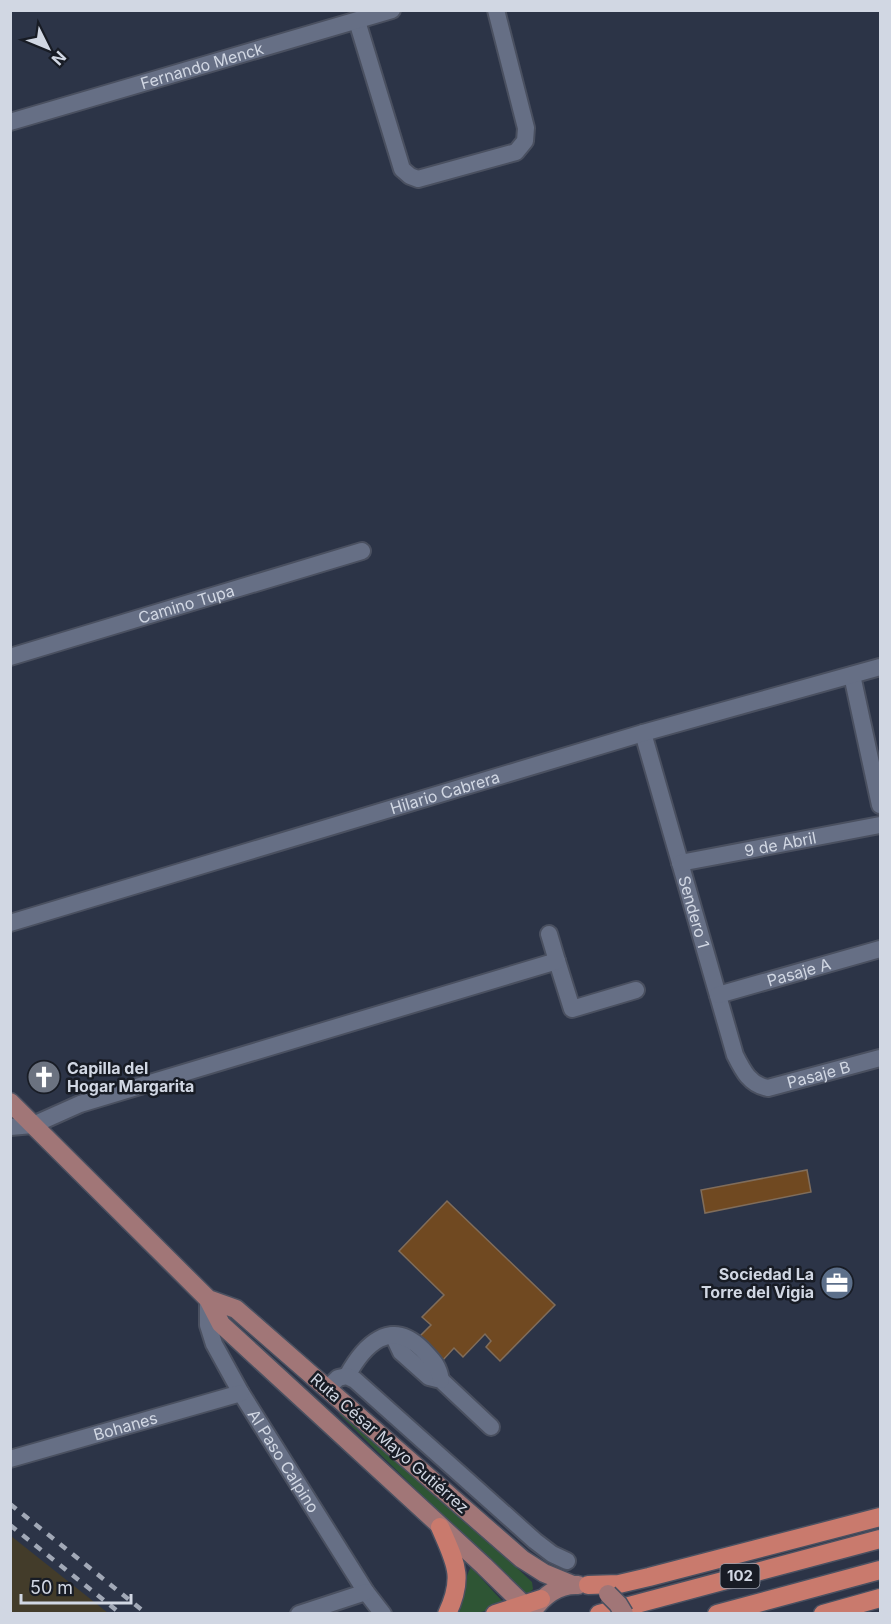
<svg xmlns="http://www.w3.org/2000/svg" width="891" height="1624" font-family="Inter,sans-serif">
<rect width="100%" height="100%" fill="#2c3447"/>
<path fill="#433c2a" d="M 10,1536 L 11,1536 L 108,1613 L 11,1613 Z"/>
<path fill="#2e5534" d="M 342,1410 L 423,1480 L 532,1582 L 533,1589 L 527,1595 L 523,1594 L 339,1414 Z
M 471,1567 L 503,1602 L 501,1607 L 477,1613 L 459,1613 C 465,1599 463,1579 471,1567 Z"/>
<path fill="#704921" stroke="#806d5b" stroke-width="1.5" d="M 807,1170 L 811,1192 L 705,1213 L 701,1190 Z
M 447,1201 L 555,1305 L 500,1361 L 486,1347 L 491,1341 L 485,1334 L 463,1357 L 454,1348 L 443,1360 L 419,1337 L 431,1325 L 422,1317 L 444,1295 L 399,1251 Z"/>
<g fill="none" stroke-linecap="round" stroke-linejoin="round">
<g stroke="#4a5060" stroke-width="20">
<g id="minor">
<path d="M 357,21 L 402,169 L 410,176 L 418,179 L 516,152 L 525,141 L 526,128 L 496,10"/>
<path id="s1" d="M 10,122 L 392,10"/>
<path id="s2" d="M 10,657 L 362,551"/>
<path d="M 852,675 L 880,805"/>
<path id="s3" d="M 643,733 L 735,1055 C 743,1071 750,1085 768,1088 L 880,1058"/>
<path id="s4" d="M 680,863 L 880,825"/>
<path id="s5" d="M 10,923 L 643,733 L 880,667"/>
<path d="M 557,961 L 572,1009 L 636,990"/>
<path id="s6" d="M 718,995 L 880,949"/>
<path d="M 10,1127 L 33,1125 L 80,1104 L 557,961 L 549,934"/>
<path id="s7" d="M 208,1299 L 208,1325 L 214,1344 L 241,1393 L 366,1592 L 383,1614"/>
<path d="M 393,1335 L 401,1352 L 429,1377 L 441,1380 L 491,1427"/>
<path d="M 347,1376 C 364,1345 390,1318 422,1349 C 433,1361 438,1364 441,1380"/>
<path d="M 328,1388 L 338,1378 L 347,1376 L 355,1380 L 535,1541 L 552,1554 L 567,1561"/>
<path id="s8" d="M 10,1459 L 241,1393"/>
<path d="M 299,1614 L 366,1592"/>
</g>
</g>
<g stroke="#4a5060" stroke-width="21">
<path id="major" d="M 10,1102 L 208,1299 L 221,1324 L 484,1566 L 531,1612
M 208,1299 L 236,1309 L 522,1559 L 544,1573 L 573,1585
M 532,1612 C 543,1596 558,1584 578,1585"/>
</g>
<g stroke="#4a5060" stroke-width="21">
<path id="highway" d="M 440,1527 C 455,1562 465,1576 447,1614
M 588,1585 L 619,1584 L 649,1577 L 880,1517
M 495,1614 L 541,1599
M 599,1614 L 880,1539
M 717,1614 L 880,1570
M 823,1614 L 880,1598"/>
</g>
<use href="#minor" stroke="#666f85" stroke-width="16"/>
<use href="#major" stroke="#a17677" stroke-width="18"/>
<use href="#highway" stroke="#c97a6d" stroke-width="18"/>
<path stroke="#a2a9b7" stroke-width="4.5" stroke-dasharray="8 8" stroke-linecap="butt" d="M 10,1504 L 147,1614
M 10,1525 L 121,1614"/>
<g stroke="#4a5060" stroke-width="21" stroke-linecap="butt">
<path id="major-bridge" d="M 608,1594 L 618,1604 L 624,1614"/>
</g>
<use href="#major-bridge" stroke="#a17677" stroke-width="18"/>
</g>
<defs>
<g id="church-disc" transform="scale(1.725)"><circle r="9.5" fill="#6b7280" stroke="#181c25"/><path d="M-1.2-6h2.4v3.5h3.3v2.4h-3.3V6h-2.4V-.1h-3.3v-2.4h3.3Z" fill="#fff"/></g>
<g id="office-disc" transform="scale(1.725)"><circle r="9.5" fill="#5c6f8a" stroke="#181c25"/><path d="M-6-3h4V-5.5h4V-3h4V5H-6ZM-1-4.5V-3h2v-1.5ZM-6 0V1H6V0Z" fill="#fff"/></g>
</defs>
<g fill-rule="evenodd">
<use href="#church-disc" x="44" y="1077"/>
<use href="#office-disc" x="837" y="1283"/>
</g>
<g text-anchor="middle" stroke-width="5" stroke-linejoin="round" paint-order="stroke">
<rect fill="#181c25" stroke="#9a9faa" stroke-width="1.5" x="720.5" y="1564" width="39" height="24" rx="4.5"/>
<g font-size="15" font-weight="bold" fill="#d1d7e3">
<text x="740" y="1581">102</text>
</g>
<g font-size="16" fill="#d1d7e3" stroke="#181c25">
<text dy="6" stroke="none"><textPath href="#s1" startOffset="200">Fernando Menck</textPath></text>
<text dy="6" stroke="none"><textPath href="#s2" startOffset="184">Camino Tupa</textPath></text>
<text dy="6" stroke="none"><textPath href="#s5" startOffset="454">Hilario Cabrera</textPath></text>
<text dy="6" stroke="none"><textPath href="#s4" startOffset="102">9 de Abril</textPath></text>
<text dy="6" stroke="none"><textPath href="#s3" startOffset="186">Sendero 1</textPath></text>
<text dy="6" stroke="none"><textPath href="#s6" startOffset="84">Pasaje A</textPath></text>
<text dy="6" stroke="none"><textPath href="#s3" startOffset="436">Pasaje B</textPath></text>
<text dy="6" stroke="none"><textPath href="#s8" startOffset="120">Bohanes</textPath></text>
<text transform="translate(390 1443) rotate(41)" y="6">Ruta César Mayo Gutiérrez</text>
<text dy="6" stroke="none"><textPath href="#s7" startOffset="182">Al Paso Calpino</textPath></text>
</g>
<g font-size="16" font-weight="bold" fill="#d1d7e3" stroke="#181c25" text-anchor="start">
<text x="67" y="1074">Capilla del<tspan x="67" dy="18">Hogar Margarita</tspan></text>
<text x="814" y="1280" text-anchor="end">Sociedad La<tspan x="814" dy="18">Torre del Vigia</tspan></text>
</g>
</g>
<rect width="891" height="1624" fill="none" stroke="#d1d7e3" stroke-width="24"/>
<g transform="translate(48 48) rotate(133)" stroke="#181c25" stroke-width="4.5" paint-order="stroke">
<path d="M0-4.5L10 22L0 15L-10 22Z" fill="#d1d7e3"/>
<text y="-9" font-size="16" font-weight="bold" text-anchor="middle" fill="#d1d7e3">N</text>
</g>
<path d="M21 1594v9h110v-9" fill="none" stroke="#d1d7e3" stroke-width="3"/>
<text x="30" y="1594" font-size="18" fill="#d1d7e3" stroke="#181c25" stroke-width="4.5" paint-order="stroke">50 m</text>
</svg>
